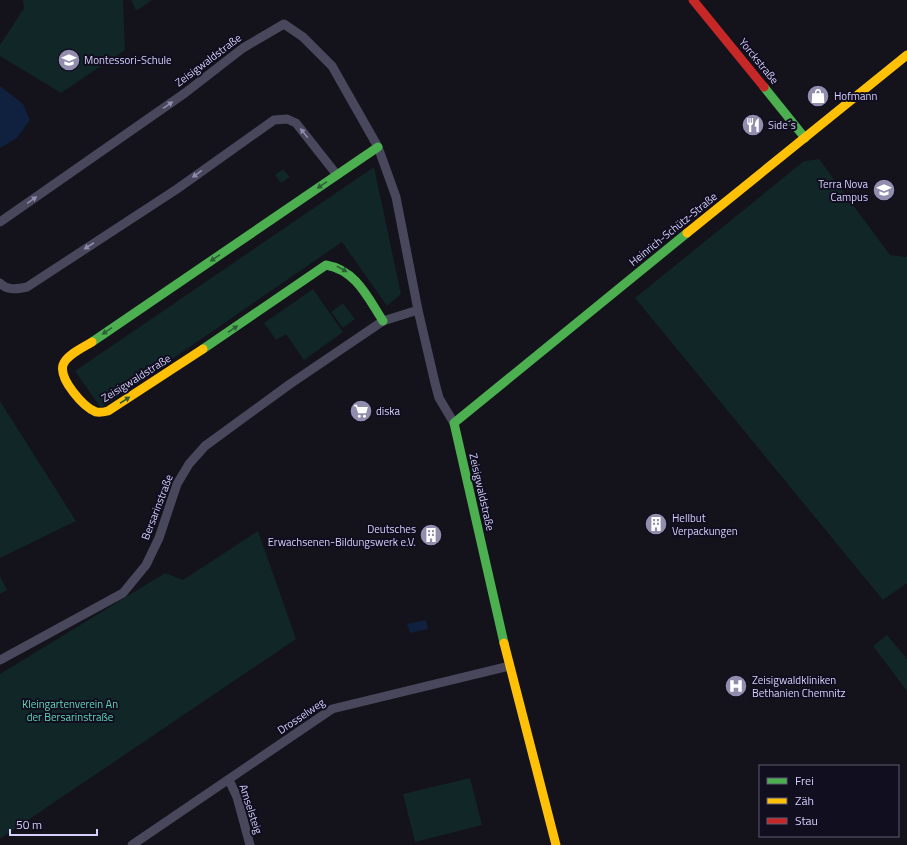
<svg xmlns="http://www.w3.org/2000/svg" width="907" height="845" font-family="'Titillium Web',sans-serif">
<rect width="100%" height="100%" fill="#14121b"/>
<path fill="#112626" d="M 23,0 L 123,0 L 125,50 L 61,93 L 0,56 L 0,45 L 24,8 Z
M 131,0 L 152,0 L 136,11 Z
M 819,159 L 890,255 L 907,257 L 907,583 L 883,600 L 635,298 L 804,161 Z
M 374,167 L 401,294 L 387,306 L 342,242 L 101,408 L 75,371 Z
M 283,169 L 290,177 L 281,183 L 275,175 Z
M 313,289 L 343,332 L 304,360 L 286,334 L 276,340 L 264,323 Z
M 343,303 L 355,319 L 343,328 L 331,312 Z
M 0,401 L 76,521 L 0,558 Z
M 258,531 L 296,639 L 0,839 L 0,674 L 165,573 L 183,580 Z
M 0,576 L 7,590 L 0,594 Z
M 887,635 L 907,659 L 907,691 L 873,646 Z
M 470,778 L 482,825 L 415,842 L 403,794 Z"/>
<path fill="#0f213f" d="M 0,86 L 23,104 L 30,120 L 17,138 L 0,148 Z
M 426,620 L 428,629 L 410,633 L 407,624 Z"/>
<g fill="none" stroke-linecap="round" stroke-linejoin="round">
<path stroke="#48475c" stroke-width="9" d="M 0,222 L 185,93 L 243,48 L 284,24 L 303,37 L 332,66 L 378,147 L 396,197 L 418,310 L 435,383 L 439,398 L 454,423
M 0,283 C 7,291 18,289 27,287 L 177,189 L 274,120 L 287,119 L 296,123 L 337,175
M 0,660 L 123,593 L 146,565 L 159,538 L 177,484 L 189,464 L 205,446 L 290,384 L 383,321 L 418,310
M 229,780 L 237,797 L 250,845
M 132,845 L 332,709 L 509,666"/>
<path stroke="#4caf50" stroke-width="9" d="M 764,87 L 805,138
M 92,342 L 378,147
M 203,349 L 326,265 C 356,270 368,298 383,321
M 504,643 L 454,423 L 687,233"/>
<path stroke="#ffc107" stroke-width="9" d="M 687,233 L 907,55
M 92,342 C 84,347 66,355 63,365 C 59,379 83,407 96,412 C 100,413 104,412 108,411 L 203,349
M 504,643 L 556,845"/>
<path stroke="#c62828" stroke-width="9" d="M 693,0 L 764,87"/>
</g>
<defs><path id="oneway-solid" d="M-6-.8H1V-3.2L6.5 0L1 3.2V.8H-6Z"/></defs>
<g fill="#8e8bac">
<use href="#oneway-solid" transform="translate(168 105) rotate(-35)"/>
<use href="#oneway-solid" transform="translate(304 133) rotate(-129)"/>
<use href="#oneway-solid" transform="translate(197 174) rotate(144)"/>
<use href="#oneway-solid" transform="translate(32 200) rotate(-35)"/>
<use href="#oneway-solid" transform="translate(89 246) rotate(147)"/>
</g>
<g fill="#2e5e38">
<use href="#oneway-solid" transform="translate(322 185) rotate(146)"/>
<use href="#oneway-solid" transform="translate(215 258) rotate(146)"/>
<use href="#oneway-solid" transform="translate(342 269) rotate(29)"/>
<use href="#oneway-solid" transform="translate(233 329) rotate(-34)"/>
<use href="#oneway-solid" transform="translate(107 331) rotate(146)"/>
<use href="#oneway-solid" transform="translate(125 400) rotate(-33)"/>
</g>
<defs>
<g id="school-disc" transform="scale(1.15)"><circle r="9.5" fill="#918dad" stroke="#110e1f"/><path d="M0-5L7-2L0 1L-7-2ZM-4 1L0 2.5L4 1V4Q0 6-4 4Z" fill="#fff"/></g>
<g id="shop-disc" transform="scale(1.15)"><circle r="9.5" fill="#918dad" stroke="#110e1f"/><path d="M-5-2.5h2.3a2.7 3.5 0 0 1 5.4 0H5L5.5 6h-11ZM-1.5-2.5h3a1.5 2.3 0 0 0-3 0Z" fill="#fff"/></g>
<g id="restaurant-disc" transform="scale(1.15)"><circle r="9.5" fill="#918dad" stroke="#110e1f"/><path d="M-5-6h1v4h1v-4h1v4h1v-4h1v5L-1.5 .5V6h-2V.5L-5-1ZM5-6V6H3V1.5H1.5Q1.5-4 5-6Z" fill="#fff"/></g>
<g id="supermarket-disc" transform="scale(1.15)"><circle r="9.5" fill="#918dad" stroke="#110e1f"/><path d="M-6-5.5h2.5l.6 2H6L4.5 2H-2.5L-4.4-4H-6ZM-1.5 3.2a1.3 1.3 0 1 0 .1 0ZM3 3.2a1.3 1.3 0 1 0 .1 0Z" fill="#fff"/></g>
<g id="building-disc" transform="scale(1.15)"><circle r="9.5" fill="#918dad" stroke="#110e1f"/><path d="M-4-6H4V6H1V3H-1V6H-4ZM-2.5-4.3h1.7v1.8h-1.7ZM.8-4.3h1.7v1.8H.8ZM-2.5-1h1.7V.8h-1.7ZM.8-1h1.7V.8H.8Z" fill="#fff"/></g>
<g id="hospital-disc" transform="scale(1.15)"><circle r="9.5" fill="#918dad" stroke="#110e1f"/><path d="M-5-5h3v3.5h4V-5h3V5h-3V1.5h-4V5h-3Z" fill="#fff"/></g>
</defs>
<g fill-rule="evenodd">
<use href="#school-disc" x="69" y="60"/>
<use href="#shop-disc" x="818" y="96"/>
<use href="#restaurant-disc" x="753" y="125"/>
<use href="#school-disc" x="884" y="190"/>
<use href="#supermarket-disc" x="361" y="411"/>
<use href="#building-disc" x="656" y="524"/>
<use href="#building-disc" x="431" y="535"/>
<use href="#hospital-disc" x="736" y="686"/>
</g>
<g text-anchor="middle" stroke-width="4" stroke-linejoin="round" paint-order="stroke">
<g font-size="11" fill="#d4cffc" stroke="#110e1f" text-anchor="start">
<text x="84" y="64">Montessori-Schule</text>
<text x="834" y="100">Hofmann</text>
<text x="768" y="129">Side´s</text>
<text x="868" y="188" text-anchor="end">Terra Nova<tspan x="868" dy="13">Campus</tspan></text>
<text x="376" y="415">diska</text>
<text x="672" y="522">Hellbut<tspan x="672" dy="13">Verpackungen</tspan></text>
<text x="416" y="533" text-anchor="end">Deutsches<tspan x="416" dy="13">Erwachsenen-Bildungswerk e.V.</tspan></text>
<text x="752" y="684">Zeisigwaldkliniken<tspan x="752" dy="13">Bethanien Chemnitz</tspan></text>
</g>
<g font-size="11" fill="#d4cffc" stroke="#110e1f">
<text transform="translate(208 60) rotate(-37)" y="4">Zeisigwaldstraße</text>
<text transform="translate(759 61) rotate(51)" y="4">Yorckstraße</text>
<text transform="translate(673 229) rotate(-39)" y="4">Heinrich-Schütz-Straße</text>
<text transform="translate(136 378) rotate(-32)" y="4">Zeisigwaldstraße</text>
<text transform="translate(482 492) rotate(77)" y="4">Zeisigwaldstraße</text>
<text transform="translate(157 507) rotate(-69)" y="4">Bersarinstraße</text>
<text transform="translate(301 716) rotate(-34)" y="4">Drosselweg</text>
<text transform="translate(251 809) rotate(72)" y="4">Amselsteig</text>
</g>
<g font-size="11" fill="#5fd8b8" stroke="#110e1f">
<text x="70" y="708">Kleingartenverein An<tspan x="70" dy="13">der Bersarinstraße</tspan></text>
</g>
</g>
<rect x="759" y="765" width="140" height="72" fill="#110e1f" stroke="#5f5b77"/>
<rect x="767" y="778" width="20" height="6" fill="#4caf50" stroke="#5f5b77"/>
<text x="795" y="785" font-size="12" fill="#d4cffc">Frei</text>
<rect x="767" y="798" width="20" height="6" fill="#ffc107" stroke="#5f5b77"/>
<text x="795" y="805" font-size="12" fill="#d4cffc">Zäh</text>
<rect x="767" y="818" width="20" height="6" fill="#c62828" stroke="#5f5b77"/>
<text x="795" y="825" font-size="12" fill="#d4cffc">Stau</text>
<path d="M10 829v6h87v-6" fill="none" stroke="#d4cffc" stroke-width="2"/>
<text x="16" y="829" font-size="12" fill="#d4cffc" stroke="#110e1f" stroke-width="3" paint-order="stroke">50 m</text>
</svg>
